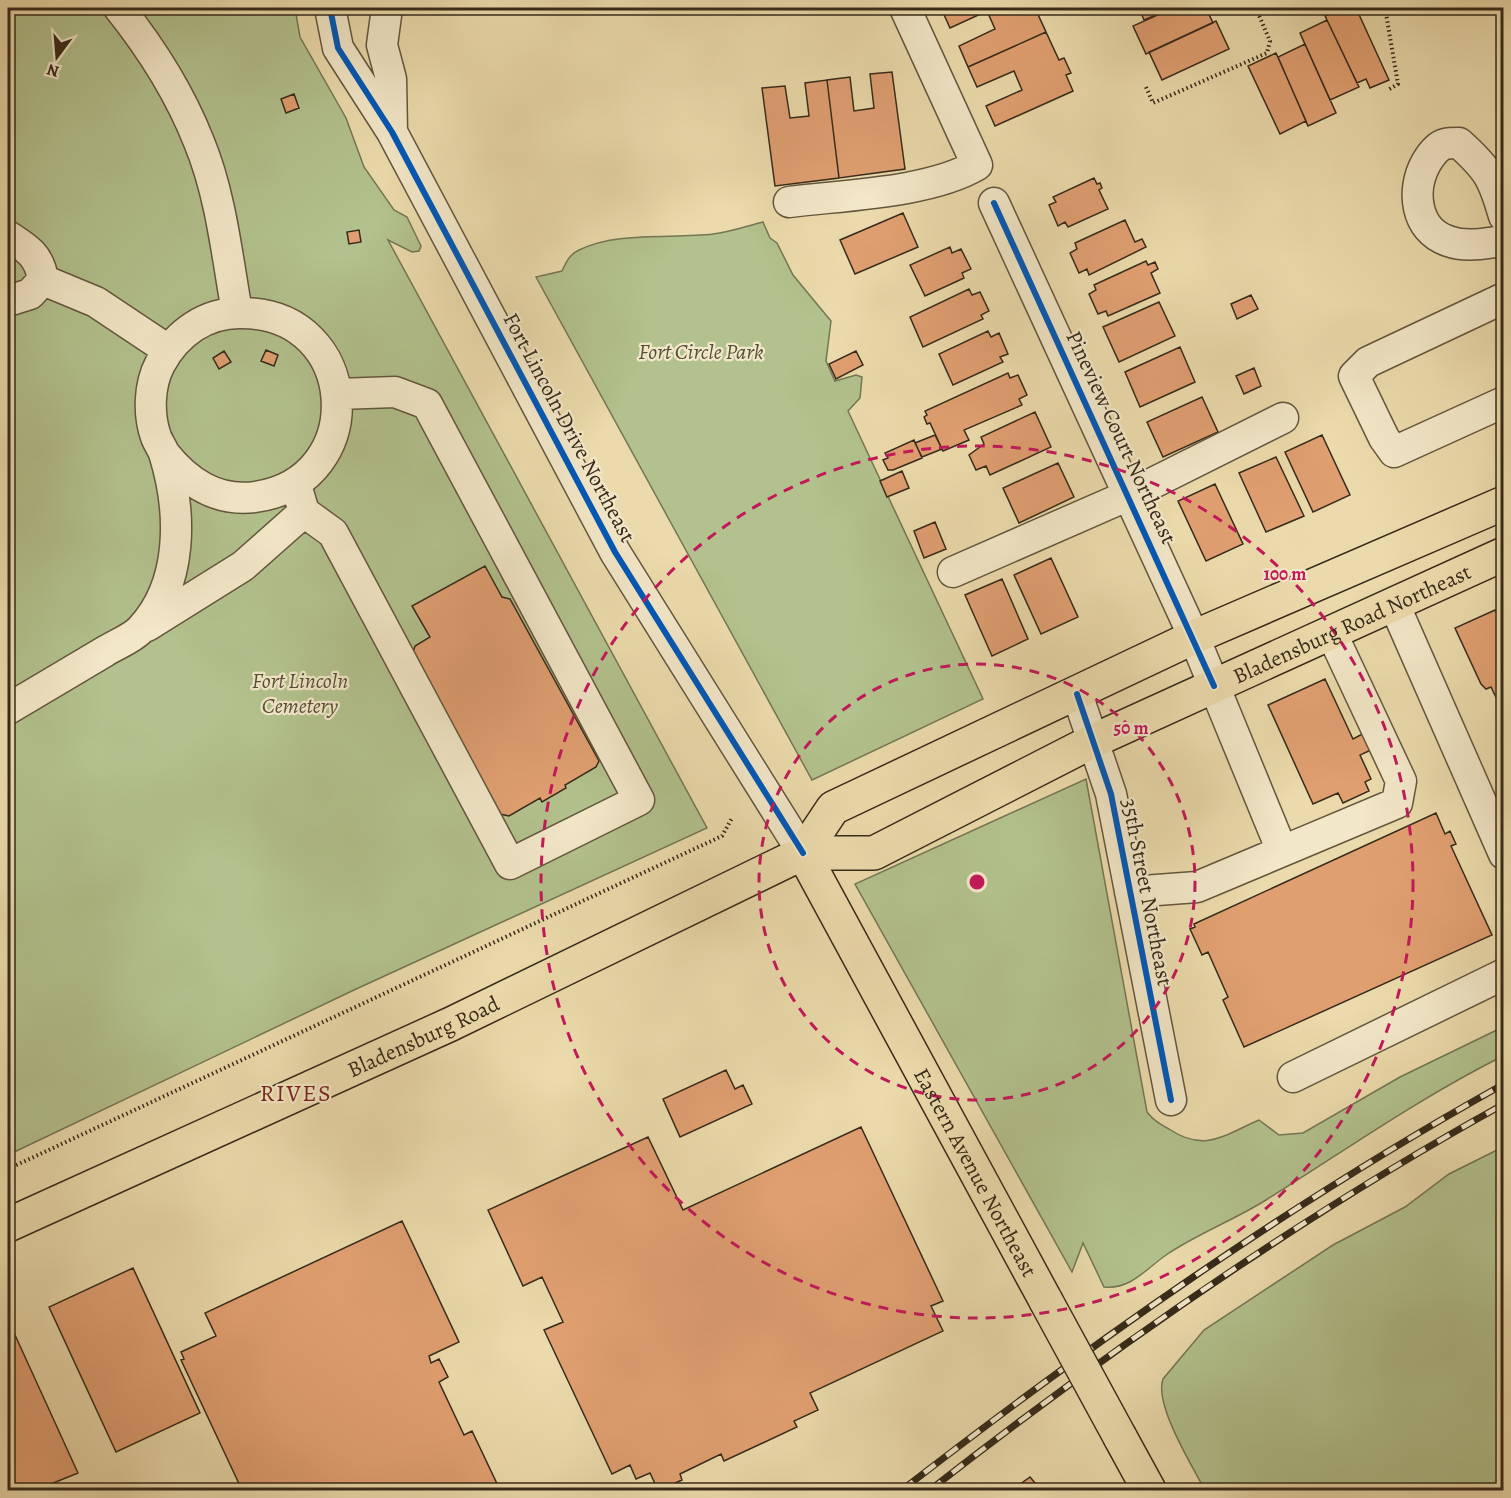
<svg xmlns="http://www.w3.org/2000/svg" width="1511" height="1498" font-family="Alegreya,serif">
<rect width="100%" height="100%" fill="#ebdaab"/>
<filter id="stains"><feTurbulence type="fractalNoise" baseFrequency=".00333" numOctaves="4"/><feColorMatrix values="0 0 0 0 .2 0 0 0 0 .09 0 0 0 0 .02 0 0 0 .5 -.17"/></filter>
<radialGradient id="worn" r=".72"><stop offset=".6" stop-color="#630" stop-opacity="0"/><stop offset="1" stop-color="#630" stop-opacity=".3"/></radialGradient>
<path fill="#b2c18d" stroke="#747654" stroke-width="1.5" d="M 8,8 L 295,8 L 300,37 L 346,118 L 364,167 L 394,210 L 407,217 L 421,246 L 419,251 L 412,252 L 388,240 L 707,828 L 354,990 L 8,1155 Z
M 763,222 L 770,238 L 777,243 L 793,275 L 831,321 L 826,361 L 835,381 L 856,375 L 862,377 L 860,398 L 848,411 L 983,699 L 812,780 L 536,277 L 562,271 C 566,262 570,254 579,250 C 617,231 673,239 713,234 C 730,232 747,226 763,222 Z
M 1086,779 L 1147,1112 C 1153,1120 1160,1124 1169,1129 C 1205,1153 1224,1135 1259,1120 L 1279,1135 L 1303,1133 L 1400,1077 L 1503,1027 L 1503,1056 C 1421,1097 1344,1151 1266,1200 C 1234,1220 1197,1234 1166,1255 C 1146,1269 1130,1290 1104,1287 L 1083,1243 L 1072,1272 L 855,884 Z
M 1503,1147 L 1503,1478 L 1491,1490 L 1205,1490 C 1192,1466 1154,1404 1163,1379 L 1204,1330 L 1333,1245 L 1405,1207 L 1449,1174 Z"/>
<path fill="#e09f71" stroke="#362a1a" stroke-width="1.5" d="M 941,8 L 1035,8 L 1046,32 L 968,67 L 959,46 L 995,29 L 987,11 L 950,28 Z
M 1139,8 L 1173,8 L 1144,20 Z
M 1173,8 L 1206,8 L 1213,23 L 1146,54 L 1133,26 Z
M 1345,8 L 1356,8 L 1389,80 L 1370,88 L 1366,79 L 1357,83 L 1325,16 Z
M 1327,20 L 1359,87 L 1330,100 L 1300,33 Z
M 1216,21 L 1229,49 L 1162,80 L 1149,52 Z
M 1046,32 L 1059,60 L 1064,58 L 1071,73 L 1066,75 L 1073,91 L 995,126 L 986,106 L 1022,90 L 1014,71 L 977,87 L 968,67 Z
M 1305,44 L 1336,113 L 1308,126 L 1278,57 Z
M 1276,53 L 1306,121 L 1280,134 L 1248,66 Z
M 892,72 L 905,169 L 839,178 L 827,80 L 850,77 L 854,111 L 874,108 L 870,74 Z
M 827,80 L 839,178 L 775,186 L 762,88 L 785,86 L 790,118 L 809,116 L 805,83 Z
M 294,94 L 299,108 L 286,113 L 281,99 Z
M 1094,178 L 1097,184 L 1100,183 L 1102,188 L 1099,190 L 1108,209 L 1068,227 L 1065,222 L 1058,226 L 1049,205 L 1056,202 L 1053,197 Z
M 903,213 L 918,247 L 855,274 L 840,240 Z
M 1125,220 L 1135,242 L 1142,239 L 1146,247 L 1089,275 L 1087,269 L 1079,273 L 1070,253 L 1077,249 L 1075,243 Z
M 359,230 L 361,242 L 349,244 L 347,232 Z
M 950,247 L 952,253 L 961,249 L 971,269 L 962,273 L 964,278 L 925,296 L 910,265 Z
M 1146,261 L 1148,265 L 1155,262 L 1158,269 L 1151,273 L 1160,293 L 1108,316 L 1106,311 L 1098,314 L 1089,294 L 1096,290 L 1094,285 Z
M 969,289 L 972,295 L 980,292 L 989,311 L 981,315 L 983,319 L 923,347 L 910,317 Z
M 1251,295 L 1258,309 L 1237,319 L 1231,304 Z
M 1159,302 L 1175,336 L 1119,362 L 1103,327 Z
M 988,331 L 991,337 L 999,333 L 1008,354 L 1000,357 L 1003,362 L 953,385 L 939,354 Z
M 1180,347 L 1195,382 L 1140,407 L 1125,372 Z
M 266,350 L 278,355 L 274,366 L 261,361 Z
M 224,351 L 231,362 L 219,369 L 213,358 Z
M 856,351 L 863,365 L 836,379 L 829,364 Z
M 1254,368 L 1261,386 L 1244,394 L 1236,376 Z
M 1008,373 L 1010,378 L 1018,375 L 1027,395 L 1019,399 L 1022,405 L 964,430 L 969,440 L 943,451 L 930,423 L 927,424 L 924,417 L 927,415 L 925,411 Z
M 1202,397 L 1218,432 L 1163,457 L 1147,422 Z
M 1035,412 L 1051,447 L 990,475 L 986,466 L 976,470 L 969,455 L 984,444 L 981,437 Z
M 935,435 L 942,449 L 922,457 L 915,443 Z
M 1322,435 L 1350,495 L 1313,512 L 1285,452 Z
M 914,440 L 922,458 L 893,470 L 888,470 L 883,460 L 888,458 L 885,453 Z
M 1276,457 L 1304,516 L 1266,532 L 1239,473 Z
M 1058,463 L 1074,497 L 1019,523 L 1003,488 Z
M 902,471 L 909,488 L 887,497 L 880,481 Z
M 1215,484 L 1243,544 L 1206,561 L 1178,501 Z
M 935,522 L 946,549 L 924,558 L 914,531 Z
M 1051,558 L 1078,617 L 1041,634 L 1014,575 Z
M 485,566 L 502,597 L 510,599 L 599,761 L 596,767 L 565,785 L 566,788 L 542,802 L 540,798 L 509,816 L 500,814 L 412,655 L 415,646 L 430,637 L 412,606 Z
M 1002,579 L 1028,639 L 992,656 L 965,595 Z
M 1504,609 L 1504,714 L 1491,687 L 1486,689 L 1481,684 L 1455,628 L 1495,610 L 1496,612 Z
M 1325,679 L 1353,739 L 1368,731 L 1375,748 L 1360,755 L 1371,779 L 1365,782 L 1369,791 L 1343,803 L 1338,793 L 1313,804 L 1268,705 Z
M 1436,813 L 1445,834 L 1450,831 L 1456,844 L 1451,846 L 1492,935 L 1244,1047 L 1223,1000 L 1228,997 L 1208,952 L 1202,955 L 1190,929 L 1195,927 L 1194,924 Z
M 726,1070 L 735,1089 L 743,1085 L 752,1104 L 680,1137 L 663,1099 Z
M 861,1127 L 943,1301 L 931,1306 L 943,1331 L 810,1393 L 818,1410 L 794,1421 L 797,1427 L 724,1461 L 721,1454 L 680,1474 L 682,1480 L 660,1490 L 658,1490 L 650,1473 L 636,1479 L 630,1465 L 612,1474 L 544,1330 L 563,1322 L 542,1277 L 523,1286 L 488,1210 L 648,1137 L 683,1210 Z
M 402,1221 L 459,1342 L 429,1356 L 431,1363 L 439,1359 L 448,1377 L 439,1382 L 464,1435 L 472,1431 L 500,1490 L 242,1490 L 181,1360 L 184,1359 L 181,1352 L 216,1336 L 205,1313 Z
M 133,1268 L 200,1413 L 116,1452 L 49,1307 Z
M 10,1324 L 78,1473 L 36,1490 L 8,1490 L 8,1325 Z
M 1030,1477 L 1041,1490 L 1012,1490 Z
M 217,1484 L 220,1490 L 203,1490 Z"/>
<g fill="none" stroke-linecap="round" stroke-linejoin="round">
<g stroke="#63563e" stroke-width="33">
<path id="minor" d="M 119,8 C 151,48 180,94 199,142 C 221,195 227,256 237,312
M 330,8 L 338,48 L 392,132 L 615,552 L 803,853
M 387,8 L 382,45 L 391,79 L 392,132
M 789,202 C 844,195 929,193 977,165 L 905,8
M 994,203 L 1194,637 L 1282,851
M 1504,216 C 1493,178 1489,170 1459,143 C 1455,143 1449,143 1445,144 C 1437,146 1430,156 1426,163 C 1411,190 1415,230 1448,241 C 1467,248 1485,243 1504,241
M 8,236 C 27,248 40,256 43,280 L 30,294 L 8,301
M 43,280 L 96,302 L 168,350
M 1504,298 L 1368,362 L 1354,376 L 1384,438 L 1394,452 L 1504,402
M 304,512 L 333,533 L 510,864 L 639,800 L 427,404 L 395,392 L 338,394
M 953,572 L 1129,495 L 1283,418
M 1394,604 L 1504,854
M 147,626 L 243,566 L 304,512 L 299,495
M 1077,694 L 1111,794 L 1171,1100
M 8,709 C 40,690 72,671 104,652 C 115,645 131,639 140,630 C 184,584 182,511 164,453 C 162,448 158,442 156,437 C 148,414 149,385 160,364 C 177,333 206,312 242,313 C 361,313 371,481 255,497 C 216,502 187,482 164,453
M 1130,892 L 1197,887 L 1397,803 L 1401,781 L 1331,632
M 1293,1077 L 1504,974"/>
</g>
<g stroke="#362a1a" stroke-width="36">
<g id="major">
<path d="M 803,853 L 833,808 L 1194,637 L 1504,503"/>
<path id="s1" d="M 803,853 L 1046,1301"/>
<path id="s2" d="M 8,1225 L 451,1024 L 803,853 L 874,853 L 1093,741 L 1504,554"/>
<path d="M 1120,1437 L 1149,1490"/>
</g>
</g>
<path stroke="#362a1a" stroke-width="4" stroke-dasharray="1.5 3" stroke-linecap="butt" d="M 1385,8 L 1398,84 L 1388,90
M 1146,87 L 1153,103 L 1267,53 L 1270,41 L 1258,13
M 8,1169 L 722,836 L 732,818"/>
<use href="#minor" stroke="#f2e7c8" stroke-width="30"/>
<use href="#major" stroke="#ebdaab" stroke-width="33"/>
<g stroke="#362a1a" stroke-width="7">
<path id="rail" d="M 902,1490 C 1093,1342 1292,1202 1504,1084
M 930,1490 C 1111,1349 1301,1216 1504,1104"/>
</g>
<use href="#rail" stroke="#f2e7c8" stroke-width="4.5" stroke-dasharray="14" stroke-linecap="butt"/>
<g stroke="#362a1a" stroke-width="36" stroke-linecap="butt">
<path id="major-bridge" d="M 1046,1301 L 1120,1437"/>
</g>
<use href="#major-bridge" stroke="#ebdaab" stroke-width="33"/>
<g stroke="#f2e7c8" stroke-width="10">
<path id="cycleway" d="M 330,8 L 338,48 L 392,132 L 615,552 L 803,853
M 994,203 L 1214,686
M 1077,694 L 1111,794 L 1171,1100"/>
</g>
<use href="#cycleway" stroke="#0057b8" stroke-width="6"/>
</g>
<g fill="none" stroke="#c2185b" stroke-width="3" stroke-dasharray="10 8">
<circle cx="977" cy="882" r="218"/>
<circle cx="977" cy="882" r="436"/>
</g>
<g text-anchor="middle" stroke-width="4.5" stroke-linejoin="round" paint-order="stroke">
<g font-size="22" font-style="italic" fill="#555037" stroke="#f2e7c8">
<text x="701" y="359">Fort Circle Park</text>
<text x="300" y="688">Fort Lincoln<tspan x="300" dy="25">Cemetery</tspan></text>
</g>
<g font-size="22" fill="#362a1a" stroke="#f2e7c8">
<text transform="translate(570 427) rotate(62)" y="8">Fort Lincoln Drive Northeast</text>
<text transform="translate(1122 437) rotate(65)" y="8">Pineview Court Northeast</text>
<text dy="8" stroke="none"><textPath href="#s2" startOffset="1479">Bladensburg Road Northeast</textPath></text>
<text transform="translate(1148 892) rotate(79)" y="8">35th Street Northeast</text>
<text dy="8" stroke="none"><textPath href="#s2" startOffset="456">Bladensburg Road</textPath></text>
<text dy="8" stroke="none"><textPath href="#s1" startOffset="363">Eastern Avenue Northeast</textPath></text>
</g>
<g font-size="24" letter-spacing="1.5" fill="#7a1f14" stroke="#f2e7c8">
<text x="296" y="1101">RIVES</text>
</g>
</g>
<circle cx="977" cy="882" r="9" fill="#c2185b" stroke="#f2e7c8" stroke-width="3"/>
<g font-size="18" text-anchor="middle" font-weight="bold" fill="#c2185b" stroke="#f2e7c8" stroke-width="4.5" stroke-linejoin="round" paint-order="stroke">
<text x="1285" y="580">100 m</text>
<text x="1131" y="734">50 m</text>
</g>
<rect width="1511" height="1498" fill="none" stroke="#ebdaab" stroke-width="30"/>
<rect x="9" y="9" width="1493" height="1480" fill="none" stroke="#362a1a" stroke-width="3"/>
<rect x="15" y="15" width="1481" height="1468" fill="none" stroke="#362a1a" stroke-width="1.5"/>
<g transform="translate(57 57) rotate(196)" stroke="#f2e7c8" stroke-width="4.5" paint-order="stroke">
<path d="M0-4.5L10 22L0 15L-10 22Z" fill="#362a1a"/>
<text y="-9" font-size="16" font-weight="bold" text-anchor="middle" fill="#362a1a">N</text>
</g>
<rect width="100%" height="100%" filter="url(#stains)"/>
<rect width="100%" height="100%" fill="url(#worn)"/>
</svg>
